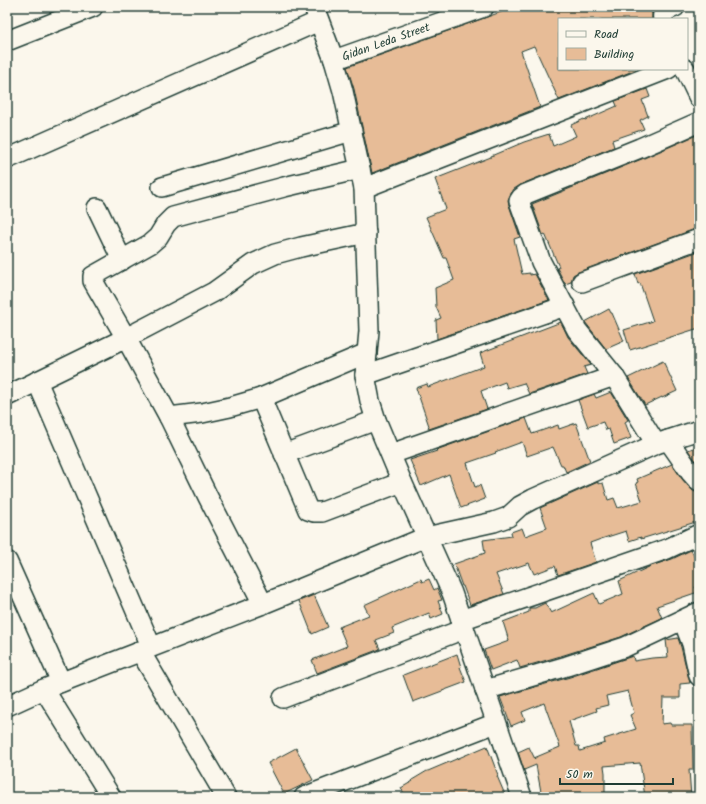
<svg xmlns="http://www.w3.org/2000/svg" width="706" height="804" font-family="Kalam,sans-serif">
<rect width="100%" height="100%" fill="#fbf7ec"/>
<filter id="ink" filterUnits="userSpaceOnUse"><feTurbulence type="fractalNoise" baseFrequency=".025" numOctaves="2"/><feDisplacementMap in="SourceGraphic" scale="8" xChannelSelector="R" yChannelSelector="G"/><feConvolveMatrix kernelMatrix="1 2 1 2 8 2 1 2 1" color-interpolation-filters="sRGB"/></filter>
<g filter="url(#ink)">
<path fill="#e7bc97" stroke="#1f3d34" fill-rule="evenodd" d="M 515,7 L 649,7 L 652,13 L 652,19 L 559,19 L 559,69 L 638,69 L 559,100 L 534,46 L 521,51 L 540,107 L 372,173 L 354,89 L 347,67 Z
M 647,89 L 650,97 L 642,100 L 648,116 L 640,120 L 644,129 L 612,140 L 614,147 L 522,184 L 514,189 L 510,195 L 508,200 L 509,205 L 520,237 L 514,239 L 522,274 L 530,273 L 530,275 L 535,274 L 549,300 L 437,339 L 436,320 L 441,318 L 436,307 L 435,288 L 454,280 L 446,258 L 444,258 L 426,217 L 446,209 L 435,179 L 491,157 L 491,156 L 524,142 L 549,134 L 553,146 L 576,136 L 571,125 L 584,119 L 585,120 L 617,106 L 615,101 Z
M 699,134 L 699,228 L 695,229 L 578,272 L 573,275 L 571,282 L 565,284 L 557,268 L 559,267 L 545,234 L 543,235 L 532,204 L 644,158 Z
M 699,251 L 699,328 L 630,350 L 624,330 L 653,321 L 640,283 L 638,284 L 635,274 Z
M 609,309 L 611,313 L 612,313 L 624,341 L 606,349 L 585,322 Z
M 561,322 L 568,337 L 591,365 L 584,367 L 587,374 L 529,394 L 524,383 L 507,388 L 505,382 L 481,391 L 487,409 L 429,429 L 428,427 L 429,426 L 416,388 L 427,384 L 428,387 L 484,366 L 480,353 Z
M 663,361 L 677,391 L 662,398 L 662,397 L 645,405 L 628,378 Z
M 611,392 L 628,420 L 625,422 L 631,438 L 614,444 L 609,429 L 606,430 L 603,422 L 588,427 L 578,400 L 594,394 L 596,398 Z
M 526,418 L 532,434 L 558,425 L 559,429 L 576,423 L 590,461 L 566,472 L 563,465 L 561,465 L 553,447 L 527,456 L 522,442 L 495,452 L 496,453 L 467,463 L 475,487 L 480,485 L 485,499 L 461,508 L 449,474 L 421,486 L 410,460 L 437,451 L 436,450 Z
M 699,446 L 699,465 L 688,450 Z
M 672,464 L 682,479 L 691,489 L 695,492 L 699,493 L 699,521 L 641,539 L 641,537 L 629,541 L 626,531 L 601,539 L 590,543 L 596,562 L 558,575 L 555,566 L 534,574 L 529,563 L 496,574 L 504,594 L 470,605 L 463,586 L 462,586 L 454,564 L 485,553 L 483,540 L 512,536 L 511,532 L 522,528 L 525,536 L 547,528 L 540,508 L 598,482 L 598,484 L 603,483 L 608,500 L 614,498 L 618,508 L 642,501 L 636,483 L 638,482 L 637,479 Z
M 691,550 L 699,566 L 699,585 L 695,587 L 698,592 L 657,606 L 662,618 L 621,637 L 564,655 L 520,668 L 517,660 L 491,670 L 484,650 L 509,641 L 503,622 L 529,612 L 529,608 L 535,608 L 545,603 L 551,613 L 594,593 L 599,604 L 623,594 L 619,581 L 651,566 L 672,559 Z
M 421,579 L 422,582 L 429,579 L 434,590 L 437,588 L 442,600 L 438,601 L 443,614 L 431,619 L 429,613 L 392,628 L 394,633 L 376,640 L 380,649 L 317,673 L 312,660 L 347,646 L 339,627 L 369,615 L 364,605 Z
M 314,595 L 328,627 L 312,634 L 299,601 Z
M 678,638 L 681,647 L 690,683 L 680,684 L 680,698 L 663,698 L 662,724 L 670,723 L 671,725 L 692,725 L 693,770 L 689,770 L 691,797 L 656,797 L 656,796 L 645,797 L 640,763 L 604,766 L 605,773 L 605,797 L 542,797 L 536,765 L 524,770 L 518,752 L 529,747 L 535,759 L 534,758 L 560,747 L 544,703 L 522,712 L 525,720 L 511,726 L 500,697 L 570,677 L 633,656 L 634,661 L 652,658 L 668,657 L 666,640 ZM 628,691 L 634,713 L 630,715 L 636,729 L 604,739 L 605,743 L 580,751 L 579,746 L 576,746 L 569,721 L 597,711 L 596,708 L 608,705 L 606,696 Z
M 457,654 L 461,667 L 460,667 L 466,682 L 413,702 L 403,675 Z
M 487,746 L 498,775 L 497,776 L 506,797 L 406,797 L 401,788 L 413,781 L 412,780 L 427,771 L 428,771 Z
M 296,748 L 313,780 L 284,794 L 268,763 Z"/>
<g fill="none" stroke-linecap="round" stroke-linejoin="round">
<g stroke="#1f3d34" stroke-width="22">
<g id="minor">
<path d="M 314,7 L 334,60 L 343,91 L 364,188 L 369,331 L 365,375 L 370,401 L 376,420 L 402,482 L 452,593 L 522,797"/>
<path d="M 663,19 C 661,11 668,10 675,7"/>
<path d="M 7,41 L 93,7"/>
<path id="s1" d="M 334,60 L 484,7"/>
<path d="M 685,69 L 699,98"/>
<path d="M 7,159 L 319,21"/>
<path d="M 162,187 L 352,131"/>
<path d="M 364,188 L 668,69"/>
<path d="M 97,208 L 122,260"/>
<path d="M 582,282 L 699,239"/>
<path d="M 365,375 L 565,306"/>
<path d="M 37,381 L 151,646"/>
<path d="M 7,396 L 126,338 L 214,292 L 253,264 L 275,254 L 301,247 L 366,233"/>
<path d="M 261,398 L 308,510 L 314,512 L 322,512 L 402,482"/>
<path d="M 169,417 L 202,413 L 230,407 L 261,398 L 367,353"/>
<path d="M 668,440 L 691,473 L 699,482"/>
<path d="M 656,444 L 614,376 L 577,330 L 541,262 L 519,201 L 521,198 L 526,194 L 640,148 L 690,126 L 699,122"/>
<path d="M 284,454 L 376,420"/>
<path d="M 391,454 L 614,376"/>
<path d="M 7,561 L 61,682"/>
<path d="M 263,604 L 208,497 L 169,417 L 126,338 L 93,281 L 93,276 L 150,244 L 158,237 L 166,224 L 173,217 L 284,187 L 360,169"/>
<path d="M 461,620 L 667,549 L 699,534"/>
<path d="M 683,620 L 692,644 L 699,676"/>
<path d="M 140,651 L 226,797"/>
<path d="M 44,689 L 111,797"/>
<path d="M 485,690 L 567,666 L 625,647 L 699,612"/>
<path d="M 283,698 L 464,629"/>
<path d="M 7,706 L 44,689 L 263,604 L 426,537 L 494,522 L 508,517 L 520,506 L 533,499 L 656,444 L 699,430"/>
<path d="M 304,797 L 496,723"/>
</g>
</g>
<use href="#minor" stroke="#fbf7ec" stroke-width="19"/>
</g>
</g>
<g text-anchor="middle" stroke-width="4" stroke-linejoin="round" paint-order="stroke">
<g font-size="12" fill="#1f3d34" stroke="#fbf7ec">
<text dy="4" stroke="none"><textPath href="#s1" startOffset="55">Gidan Leda Street</textPath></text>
</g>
</g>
<rect width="706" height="804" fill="none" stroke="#fbf7ec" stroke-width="24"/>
<rect x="12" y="12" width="682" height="780" fill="none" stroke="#1f3d34" stroke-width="1.5" filter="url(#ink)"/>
<rect x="558" y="18" width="130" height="52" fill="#fbf7ec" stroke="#a3ada2"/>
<rect x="566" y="31" width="20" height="6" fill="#fbf7ec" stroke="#a3ada2"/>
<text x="594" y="38" font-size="12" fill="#1f3d34">Road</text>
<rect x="566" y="48" width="20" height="12" fill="#e7bc97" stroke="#a3ada2"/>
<text x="594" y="58" font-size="12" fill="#1f3d34">Building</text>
<path d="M560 778v6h113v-6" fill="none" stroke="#1f3d34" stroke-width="2"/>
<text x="566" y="778" font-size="12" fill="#1f3d34" stroke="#fbf7ec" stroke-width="3" paint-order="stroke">50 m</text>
</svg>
